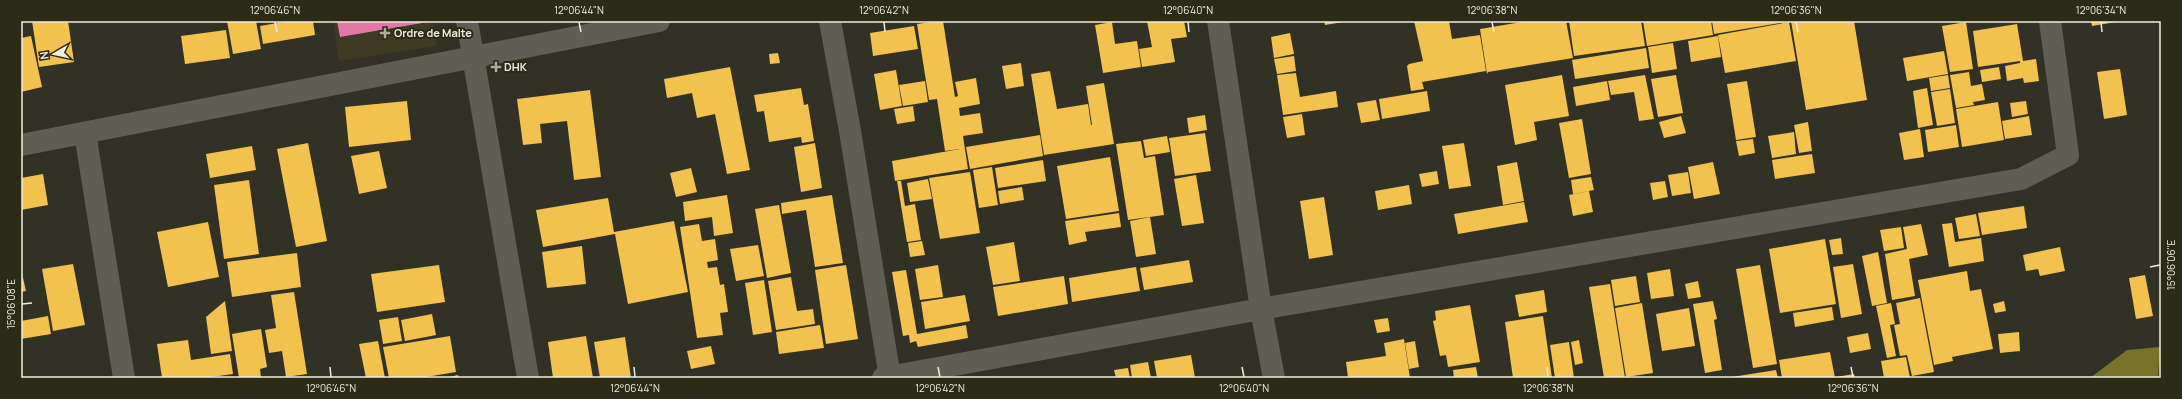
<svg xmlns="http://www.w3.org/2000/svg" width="2182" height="399" font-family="Manrope,sans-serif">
<rect width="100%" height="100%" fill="#313125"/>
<path fill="#3d3b21" d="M 333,21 L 434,21 L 437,46 L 339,61 Z"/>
<path fill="#797328" d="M 2160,347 L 2158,378 L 2090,378 L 2127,350 Z"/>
<path fill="#f2c14e" d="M 32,21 L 68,21 L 74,62 L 39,67 Z
M 227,21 L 256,21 L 261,49 L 233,54 Z
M 289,21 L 313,21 L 315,35 L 263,44 L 260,26 Z
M 937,21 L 943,21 L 955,97 L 958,96 L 955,82 L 976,78 L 980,104 L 959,108 L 960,116 L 980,113 L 983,133 L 963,136 L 968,169 L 895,181 L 892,161 L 960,149 L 945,151 L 937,99 L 929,100 L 917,24 Z
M 1147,21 L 1184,21 L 1187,37 L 1171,39 L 1175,62 L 1142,67 L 1139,49 L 1152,47 Z
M 1324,21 L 1343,21 L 1343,22 L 1325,25 Z
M 1414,21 L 1449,21 L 1452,39 L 1480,35 L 1486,71 L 1422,82 L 1424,89 L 1411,91 L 1407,66 L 1409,64 L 1423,61 Z
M 1527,21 L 1566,21 L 1573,58 L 1488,72 L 1487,74 L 1480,29 Z
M 1569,21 L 1641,21 L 1645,46 L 1574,56 Z
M 1643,21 L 1711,21 L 1713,35 L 1647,46 Z
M 1712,21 L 1786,21 L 1786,22 L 1714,34 Z
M 1791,21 L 1854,21 L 1867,100 L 1806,110 Z
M 2091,21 L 2116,21 L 2116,22 L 2092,26 Z
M 1112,22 L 1115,44 L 1137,41 L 1141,67 L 1103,73 L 1095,25 Z
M 1789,22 L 1796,61 L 1725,73 L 1718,35 Z
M 1966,22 L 1973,69 L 1950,72 L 1942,26 Z
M 2017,24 L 2023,61 L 2036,59 L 2039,81 L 2024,83 L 2023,78 L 2007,81 L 2005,66 L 2020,63 L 2020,61 L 1978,67 L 1973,31 Z
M 914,26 L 918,49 L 873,56 L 870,33 Z
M 226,30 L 230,58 L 185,64 L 181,36 Z
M 1290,33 L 1294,54 L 1274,58 L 1271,37 Z
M 31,36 L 42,87 L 21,92 L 21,38 Z
M 1718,36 L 1721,57 L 1691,62 L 1688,41 Z
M 1673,43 L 1677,69 L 1652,73 L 1648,47 Z
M 1646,48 L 1649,68 L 1575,79 L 1572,60 Z
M 1944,51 L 1948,74 L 1907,81 L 1903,58 Z
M 778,53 L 780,63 L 770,64 L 769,54 Z
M 1294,56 L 1296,71 L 1277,74 L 1274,59 Z
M 1021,63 L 1024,86 L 1006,89 L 1002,66 Z
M 730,67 L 750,170 L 727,174 L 715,114 L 697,118 L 692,93 L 667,98 L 664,79 Z
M 1999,67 L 2001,79 L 1982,82 L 1980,70 Z
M 2120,69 L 2127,115 L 2104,119 L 2097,72 Z
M 896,70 L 902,106 L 880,110 L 874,74 Z
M 1050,71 L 1057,109 L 1088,104 L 1091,125 L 1092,125 L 1086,86 L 1104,83 L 1114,144 L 1044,155 L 1031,74 Z
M 1969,72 L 1971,86 L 1982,84 L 1985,100 L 1973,102 L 1974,105 L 1956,108 L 1950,75 Z
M 1296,73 L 1300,97 L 1336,91 L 1338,107 L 1283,115 L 1277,75 Z
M 1562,75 L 1569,116 L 1534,122 L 1537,140 L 1515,145 L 1505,85 Z
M 1645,75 L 1654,119 L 1639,121 L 1634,92 L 1611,95 L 1608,81 Z
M 1676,75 L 1683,113 L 1658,117 L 1651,79 Z
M 1948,75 L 1950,88 L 1931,91 L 1929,78 Z
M 925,81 L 928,102 L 903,106 L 899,85 Z
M 1607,81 L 1610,100 L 1576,106 L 1573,87 Z
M 1747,81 L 1756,137 L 1736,140 L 1727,84 Z
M 801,88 L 804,105 L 808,104 L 814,141 L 802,143 L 801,137 L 769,142 L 764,111 L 757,112 L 754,95 Z
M 1927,88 L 1933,125 L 1918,128 L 1913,91 Z
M 1950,89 L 1955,123 L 1937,126 L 1931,92 Z
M 590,90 L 601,177 L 574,180 L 567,121 L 540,124 L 542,143 L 523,145 L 517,99 Z
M 1427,91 L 1430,111 L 1382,119 L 1379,99 Z
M 1376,100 L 1380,120 L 1361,123 L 1357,103 Z
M 407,101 L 411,140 L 349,147 L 345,107 Z
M 2026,101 L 2028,114 L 2012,117 L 2010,103 Z
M 1998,102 L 2004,140 L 1962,147 L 1956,109 Z
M 913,106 L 915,121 L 897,124 L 894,109 Z
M 1302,114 L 1305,135 L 1287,138 L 1283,117 Z
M 1205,115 L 1207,130 L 1189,133 L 1187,118 Z
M 1681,116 L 1686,133 L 1664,138 L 1659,122 Z
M 2029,116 L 2032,135 L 2005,139 L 2002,121 Z
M 1582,119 L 1591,174 L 1569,178 L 1559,123 Z
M 1808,122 L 1812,151 L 1799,153 L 1794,125 Z
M 1956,125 L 1959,147 L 1928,152 L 1925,130 Z
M 1920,129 L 1924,157 L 1904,160 L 1899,133 Z
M 1794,132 L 1796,154 L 1772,158 L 1768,136 Z
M 1205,133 L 1211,171 L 1175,176 L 1169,138 Z
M 1040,135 L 1043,156 L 970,169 L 966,147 Z
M 1167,136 L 1170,152 L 1146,156 L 1143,140 Z
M 1753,139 L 1755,153 L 1739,156 L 1736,141 Z
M 1141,141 L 1144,158 L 1155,156 L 1164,215 L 1128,220 L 1116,144 Z
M 308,143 L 327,241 L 296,247 L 277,149 Z
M 815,143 L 822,188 L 801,192 L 794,147 Z
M 1464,143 L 1471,186 L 1449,189 L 1442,146 Z
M 252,146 L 256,170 L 210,178 L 206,154 Z
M 379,151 L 387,188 L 359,194 L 351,156 Z
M 1812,154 L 1815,173 L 1775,179 L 1772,160 Z
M 1110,157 L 1119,211 L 1066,219 L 1057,166 Z
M 1043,160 L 1046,181 L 998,188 L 995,168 Z
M 1517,162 L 1524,201 L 1503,205 L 1497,166 Z
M 1713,162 L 1720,194 L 1694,199 L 1688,167 Z
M 992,167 L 998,205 L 979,208 L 973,170 Z
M 691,168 L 697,192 L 676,197 L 670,173 Z
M 1437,171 L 1439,184 L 1422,187 L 1419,174 Z
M 970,172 L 980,233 L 940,239 L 929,178 Z
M 1688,172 L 1691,193 L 1672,196 L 1668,175 Z
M 43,174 L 48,205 L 21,210 L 21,178 Z
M 1196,175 L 1204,223 L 1182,226 L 1174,179 Z
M 1591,177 L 1594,190 L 1573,194 L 1571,180 Z
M 928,179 L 932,199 L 910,202 L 907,183 Z
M 249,180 L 259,254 L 224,259 L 214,185 Z
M 897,181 L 901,181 L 905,206 L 915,204 L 921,240 L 907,242 Z
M 1665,181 L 1668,197 L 1653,200 L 1650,183 Z
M 1409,185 L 1412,204 L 1378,210 L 1375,191 Z
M 1022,187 L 1024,200 L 1000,204 L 998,191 Z
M 1589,191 L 1593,212 L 1573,216 L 1569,195 Z
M 727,195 L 733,233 L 714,236 L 712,217 L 685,221 L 683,202 Z
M 832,195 L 843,263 L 815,267 L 806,210 L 782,214 L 781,203 Z
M 1324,197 L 1333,255 L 1309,259 L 1300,201 Z
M 608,198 L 614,232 L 674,221 L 688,292 L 628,304 L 615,234 L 543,247 L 536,210 Z
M 1524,202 L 1528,222 L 1458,234 L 1454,214 Z
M 779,205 L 791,273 L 767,278 L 755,209 Z
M 2024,206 L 2027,228 L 1982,235 L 1978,213 Z
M 1119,213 L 1121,227 L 1085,232 L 1087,241 L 1069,245 L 1065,221 Z
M 1976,214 L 1980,236 L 1959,239 L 1955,218 Z
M 1150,217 L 1156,254 L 1136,257 L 1130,221 Z
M 208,222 L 219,277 L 168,287 L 157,232 Z
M 1952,223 L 1955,242 L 1981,238 L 1984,261 L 1949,267 L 1942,224 Z
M 699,224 L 702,241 L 715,239 L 718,260 L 707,262 L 708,268 L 717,267 L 720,285 L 724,284 L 728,312 L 720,313 L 723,335 L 697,338 L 680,227 Z
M 1921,224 L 1928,255 L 1909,259 L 1915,296 L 1892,300 L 1885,254 L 1907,249 L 1903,227 Z
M 1901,227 L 1904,248 L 1884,251 L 1880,230 Z
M 1841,238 L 1843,254 L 1832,255 L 1829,240 Z
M 1825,239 L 1836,304 L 1780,313 L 1769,249 Z
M 922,241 L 925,255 L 910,257 L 908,243 Z
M 1014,242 L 1020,281 L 993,285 L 986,247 Z
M 758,245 L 764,276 L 736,281 L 730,249 Z
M 582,246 L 586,284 L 547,288 L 542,252 Z
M 2060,247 L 2065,271 L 2040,276 L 2038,269 L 2026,271 L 2023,255 Z
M 1878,252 L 1887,303 L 1872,306 L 1862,256 Z
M 297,253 L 301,287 L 232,297 L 227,262 Z
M 1189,260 L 1193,282 L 1144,290 L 1140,268 Z
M 73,264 L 85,325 L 53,331 L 42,269 Z
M 1853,264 L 1862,314 L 1841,318 L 1833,267 Z
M 439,265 L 445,302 L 377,312 L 371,274 Z
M 846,265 L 858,339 L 826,344 L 815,270 Z
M 938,265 L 943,297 L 920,300 L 915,269 Z
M 1760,265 L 1777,364 L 1753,368 L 1736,269 Z
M 1136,267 L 1140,291 L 1072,302 L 1069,278 Z
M 21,269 L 26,291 L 21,292 Z
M 1670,269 L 1674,296 L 1651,299 L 1647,273 Z
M 906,270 L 917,334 L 966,325 L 968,338 L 918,347 L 916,341 L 910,343 L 909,335 L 903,336 L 892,272 Z
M 1967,271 L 1970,291 L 1981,289 L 1993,349 L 1952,357 L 1953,361 L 1934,365 L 1918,280 Z
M 2145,275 L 2153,316 L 2136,319 L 2129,278 Z
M 1064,276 L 1068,304 L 998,316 L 993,287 Z
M 1636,276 L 1640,302 L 1615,306 L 1611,280 Z
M 791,277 L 797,311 L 813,309 L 815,324 L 776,330 L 768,281 Z
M 764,280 L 772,332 L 753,335 L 745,283 Z
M 1698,281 L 1701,297 L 1688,299 L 1685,284 Z
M 1610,284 L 1625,378 L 1604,378 L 1589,287 Z
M 1544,290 L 1547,312 L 1519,317 L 1515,295 Z
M 294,292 L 307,374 L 286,377 L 282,351 L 269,353 L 265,330 L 276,328 L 271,295 Z
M 965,295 L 970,321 L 925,329 L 921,302 Z
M 1920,298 L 1934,372 L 1912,376 L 1907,355 L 1900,356 L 1894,325 L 1900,324 L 1896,303 Z
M 225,301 L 232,351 L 211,354 L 206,317 Z
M 1713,301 L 1717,319 L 1714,320 L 1722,370 L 1705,373 L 1693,304 Z
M 2004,301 L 2006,311 L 1995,313 L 1993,304 Z
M 1642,303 L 1653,373 L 1626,377 L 1615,308 Z
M 1891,303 L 1895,324 L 1890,325 L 1896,356 L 1887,358 L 1876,306 Z
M 1470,305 L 1480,362 L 1448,367 L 1446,355 L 1440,356 L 1433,321 L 1436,320 L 1435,311 Z
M 1832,307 L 1834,320 L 1795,327 L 1793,313 Z
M 1689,308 L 1695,346 L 1662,351 L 1656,314 Z
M 432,314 L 436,335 L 405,341 L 401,320 Z
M 48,316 L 51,334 L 21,339 L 21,321 Z
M 1543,316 L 1552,378 L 1513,378 L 1505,322 Z
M 398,317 L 402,341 L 383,344 L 379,320 Z
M 1388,318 L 1390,331 L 1377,333 L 1374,320 Z
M 820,325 L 824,348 L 779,354 L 776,332 Z
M 261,329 L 267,367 L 260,369 L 261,378 L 239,378 L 232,334 Z
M 2019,332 L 2020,351 L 2000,353 L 1998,334 Z
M 1868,333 L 1871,349 L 1850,353 L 1847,337 Z
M 450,336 L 456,372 L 420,378 L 389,378 L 383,347 Z
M 586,336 L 593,378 L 553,378 L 548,342 Z
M 625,337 L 631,378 L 600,378 L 594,342 Z
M 1404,339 L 1410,378 L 1348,378 L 1346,362 L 1386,356 L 1384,343 Z
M 188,340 L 191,360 L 230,354 L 233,374 L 205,378 L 162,378 L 157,344 Z
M 1579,340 L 1583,363 L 1575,365 L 1571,342 Z
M 378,341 L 385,378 L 366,378 L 359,344 Z
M 1415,341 L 1419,367 L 1409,369 L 1405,343 Z
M 1569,342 L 1574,378 L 1555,378 L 1550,345 Z
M 711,346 L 715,364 L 691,369 L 687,351 Z
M 1830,352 L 1835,378 L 1782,378 L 1779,360 Z
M 1191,355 L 1195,378 L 1157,378 L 1154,361 Z
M 1906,357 L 1910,378 L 1884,378 L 1881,361 Z
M 1148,362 L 1151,378 L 1132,378 L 1130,365 Z
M 1476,367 L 1478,378 L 1454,378 L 1453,370 Z
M 1128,368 L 1130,378 L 1116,378 L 1114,370 Z
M 1776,370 L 1778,378 L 1732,378 L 1732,377 Z
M 1854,374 L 1855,378 L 1836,378 L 1836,377 Z
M 458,375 L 459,378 L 449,378 L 449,377 Z"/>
<path fill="#e377a8" d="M 337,21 L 428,21 L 428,22 L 340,37 Z"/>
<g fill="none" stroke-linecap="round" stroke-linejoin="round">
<path stroke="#5f5e52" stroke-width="22" d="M 467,21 L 528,378
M 830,21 L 850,131 L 890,378
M 1218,21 L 1261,309 L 1274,378
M 85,133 L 124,378
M 21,145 L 659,21
M 883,378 L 1261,309 L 2021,179 L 2068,155 L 2050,21"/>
</g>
<path fill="none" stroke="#eeede0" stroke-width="1.5" d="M 275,22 L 277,32M 579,22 L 581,32M 884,22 L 885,32M 1188,22 L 1189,32M 1492,22 L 1494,32M 1796,22 L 1798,32M 2101,22 L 2102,32M 2150,267 L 2160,265M 22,304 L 32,303M 330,367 L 331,377M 634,367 L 635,377M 938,367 L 940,377M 1242,367 L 1244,377M 1547,367 L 1548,377M 1851,367 L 1853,377"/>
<g fill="#acab9f" stroke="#2c2b16" stroke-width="1.5">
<path d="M383 27h4v4h4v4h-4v4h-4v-4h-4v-4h4z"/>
<path d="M494 61h4v4h4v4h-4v4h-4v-4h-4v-4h4z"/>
</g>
<g text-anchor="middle" stroke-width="4" stroke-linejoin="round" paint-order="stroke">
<g font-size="11" font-weight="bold" fill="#eeede0" stroke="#2c2b16" text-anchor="start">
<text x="394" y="37">Ordre de Malte</text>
<text x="504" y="71">DHK</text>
</g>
</g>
<rect width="2182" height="399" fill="none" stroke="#2c2b16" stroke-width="44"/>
<g transform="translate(54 54) rotate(261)" stroke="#2c2b16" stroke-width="3" paint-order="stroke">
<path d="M0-3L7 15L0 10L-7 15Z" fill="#eeede0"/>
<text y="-6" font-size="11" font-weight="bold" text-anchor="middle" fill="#eeede0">N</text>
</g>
<rect x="22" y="22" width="2138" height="355" fill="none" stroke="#eeede0" stroke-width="1.5"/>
<g font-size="10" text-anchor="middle" fill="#eeede0">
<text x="275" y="14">12°06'46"N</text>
<text x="579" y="14">12°06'44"N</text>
<text x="884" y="14">12°06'42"N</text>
<text x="1188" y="14">12°06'40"N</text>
<text x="1492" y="14">12°06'38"N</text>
<text x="1796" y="14">12°06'36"N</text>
<text x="2101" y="14">12°06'34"N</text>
<text transform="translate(2171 265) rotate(-90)" y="4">15°06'06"E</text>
<text transform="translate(11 304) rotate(-90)" y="4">15°06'08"E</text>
<text x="331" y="392">12°06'46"N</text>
<text x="635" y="392">12°06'44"N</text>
<text x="940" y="392">12°06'42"N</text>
<text x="1244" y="392">12°06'40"N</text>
<text x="1548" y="392">12°06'38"N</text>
<text x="1853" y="392">12°06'36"N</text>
</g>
</svg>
